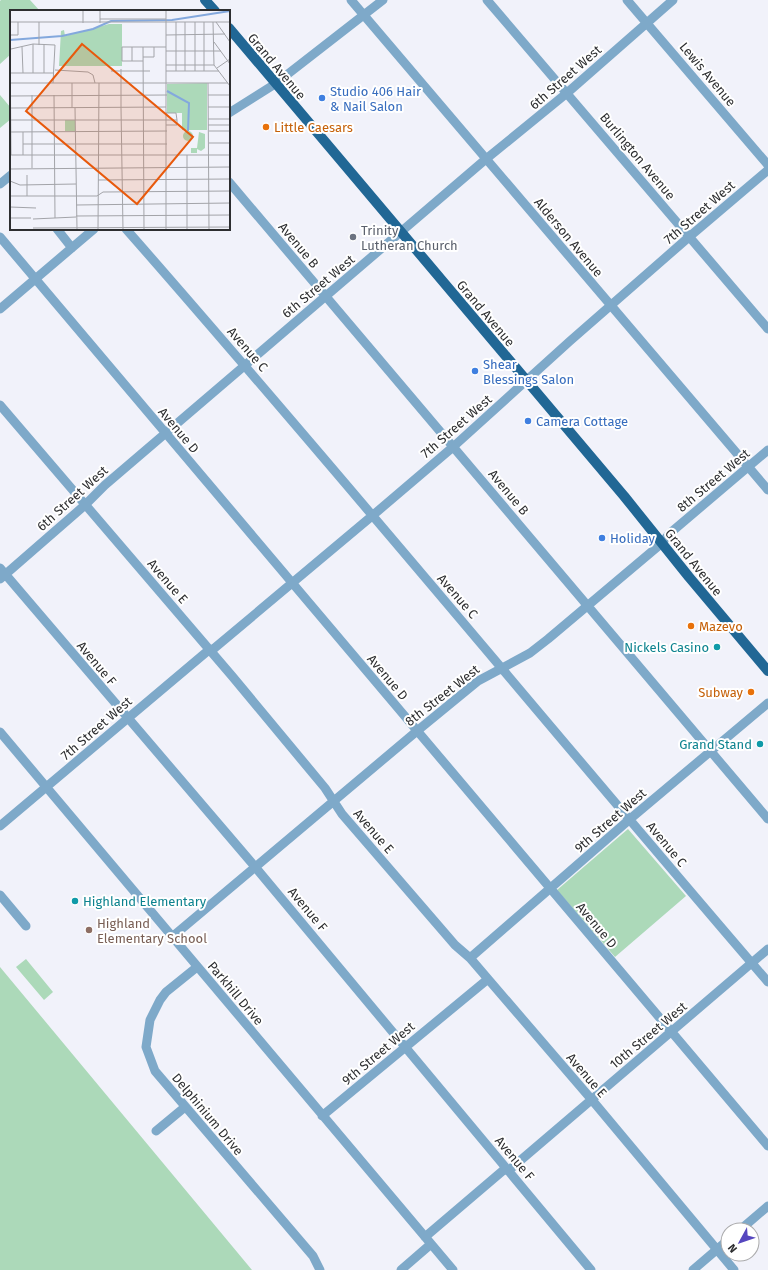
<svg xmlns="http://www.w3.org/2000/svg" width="768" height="1270" font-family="'Fira Sans',sans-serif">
<rect width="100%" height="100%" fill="#f1f2fa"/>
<path fill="#acd9b9" d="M 1,0 L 30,0 L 40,11 L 11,11 L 11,54 L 0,64 L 0,1 Z
M 0,95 L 11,108 L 11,119 L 0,128 Z
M 628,829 L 686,896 L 615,957 L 557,890 Z
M 26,959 L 53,992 L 44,1000 L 16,967 Z
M 0,967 L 252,1270 L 0,1270 Z"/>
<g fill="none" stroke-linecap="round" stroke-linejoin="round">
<path stroke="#7ea9c9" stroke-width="9" d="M 351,0 L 768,490
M 487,0 L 768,329
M 627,0 L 768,165
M 229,113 L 275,84 L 383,0
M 229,182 L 768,819
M 0,184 L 11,175
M 57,229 L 72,248
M 126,229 C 344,477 553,732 768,982
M 0,237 L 768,1146
M 0,309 L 94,229
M 0,405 L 232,676 L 325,788 L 342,814 L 455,945 L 470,958 L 592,1100 L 734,1270
M 0,568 L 251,862 L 591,1270
M 0,579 L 85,505 L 105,485 L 486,159 L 567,93 L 673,0
M 211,651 L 372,516 L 453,447 L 570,341 L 689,237 L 768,170
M 0,732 L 453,1270
M 0,826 L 210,649
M 0,895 L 26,926
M 172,937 L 417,731 L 478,681 L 530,653 L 548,639 L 662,543 L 669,534 L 768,450
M 470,958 L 630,819 L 768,703
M 197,967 L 166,992 L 160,1000 L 150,1020 L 146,1047 L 155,1071 L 313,1256 L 320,1270
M 322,1116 L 488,979
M 156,1131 L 185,1107
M 508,1171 L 768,949
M 740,1230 L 768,1206
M 425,1237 L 506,1168
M 401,1270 L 431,1244
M 693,1270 L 728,1240"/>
<path stroke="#216795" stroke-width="10" d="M 205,0 L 215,11
M 229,28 L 624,496 L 689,577 L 768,671"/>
</g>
<g fill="#3f7fe0" stroke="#fff" stroke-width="1.5">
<circle cx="322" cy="98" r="4"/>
<circle cx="475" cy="371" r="4"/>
<circle cx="528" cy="421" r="4"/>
<circle cx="602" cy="538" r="4"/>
</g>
<g fill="#e8710a" stroke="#fff" stroke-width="1.5">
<circle cx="266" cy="127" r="4"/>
<circle cx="691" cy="626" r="4"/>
<circle cx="751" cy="692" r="4"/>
</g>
<circle fill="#6b7280" stroke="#fff" stroke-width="1.5" cx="353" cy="237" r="4"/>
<g fill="#0f9aa8" stroke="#fff" stroke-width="1.5">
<circle cx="717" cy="647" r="4"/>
<circle cx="760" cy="744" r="4"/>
<circle cx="75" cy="901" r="4"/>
</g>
<circle fill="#8d6e63" stroke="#fff" stroke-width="1.5" cx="89" cy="930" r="4"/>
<g text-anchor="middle" stroke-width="4" stroke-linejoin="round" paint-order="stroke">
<g font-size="13" fill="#2d2e30" stroke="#fff">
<text transform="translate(277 66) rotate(50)" y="5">Grand Avenue</text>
<text transform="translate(708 74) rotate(50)" y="5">Lewis Avenue</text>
<text transform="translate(565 77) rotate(-41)" y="5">6th Street West</text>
<text transform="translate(638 156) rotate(50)" y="5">Burlington Avenue</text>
<text transform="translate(699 212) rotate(-41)" y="5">7th Street West</text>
<text transform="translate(569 237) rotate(50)" y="5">Alderson Avenue</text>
<text transform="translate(299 245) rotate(50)" y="5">Avenue B</text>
<text transform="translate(318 286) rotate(-40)" y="5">6th Street West</text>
<text transform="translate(486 313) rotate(50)" y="5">Grand Avenue</text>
<text transform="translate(248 349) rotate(49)" y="5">Avenue C</text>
<text transform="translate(456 426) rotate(-41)" y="5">7th Street West</text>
<text transform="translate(179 430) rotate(50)" y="5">Avenue D</text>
<text transform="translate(713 480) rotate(-40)" y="5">8th Street West</text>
<text transform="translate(509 492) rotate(50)" y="5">Avenue B</text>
<text transform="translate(72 498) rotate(-42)" y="5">6th Street West</text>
<text transform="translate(694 562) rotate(51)" y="5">Grand Avenue</text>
<text transform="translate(168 581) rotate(49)" y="5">Avenue E</text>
<text transform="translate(458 596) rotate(49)" y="5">Avenue C</text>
<text transform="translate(97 663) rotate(50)" y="5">Avenue F</text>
<text transform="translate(388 677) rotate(50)" y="5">Avenue D</text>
<text transform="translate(442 695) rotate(-38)" y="5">8th Street West</text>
<text transform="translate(96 728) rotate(-41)" y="5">7th Street West</text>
<text transform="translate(610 820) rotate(-41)" y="5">9th Street West</text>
<text transform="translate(374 831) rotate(49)" y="5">Avenue E</text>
<text transform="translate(667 844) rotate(50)" y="5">Avenue C</text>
<text transform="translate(308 909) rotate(50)" y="5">Avenue F</text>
<text transform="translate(597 925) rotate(50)" y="5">Avenue D</text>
<text transform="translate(236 993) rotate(50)" y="5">Parkhill Drive</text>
<text transform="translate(648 1035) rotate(-40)" y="5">10th Street West</text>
<text transform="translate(378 1053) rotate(-40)" y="5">9th Street West</text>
<text transform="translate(587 1075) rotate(49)" y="5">Avenue E</text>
<text transform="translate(208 1114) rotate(50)" y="5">Delphinium Drive</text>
<text transform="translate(515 1158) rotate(50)" y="5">Avenue F</text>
</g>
<g font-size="13" fill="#366cbe" stroke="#fff" text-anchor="start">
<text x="330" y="96">Studio 406 Hair<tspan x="330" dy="15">&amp; Nail Salon</tspan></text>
<text x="483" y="369">Shear<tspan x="483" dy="15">Blessings Salon</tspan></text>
<text x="536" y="426">Camera Cottage</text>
<text x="610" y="543">Holiday</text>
</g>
<g font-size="13" fill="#c56008" stroke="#fff" text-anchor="start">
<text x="274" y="132">Little Caesars</text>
<text x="699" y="631">Mazevo</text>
<text x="743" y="697" text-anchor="end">Subway</text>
</g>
<g font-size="13" fill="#5b616d" stroke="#fff" text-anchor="start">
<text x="361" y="235">Trinity<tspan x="361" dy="15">Lutheran Church</tspan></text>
</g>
<g font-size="13" fill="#0d838f" stroke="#fff" text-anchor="end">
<text x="709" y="652">Nickels Casino</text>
<text x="752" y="749">Grand Stand</text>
<text x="83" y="906" text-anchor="start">Highland Elementary</text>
</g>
<g font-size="13" fill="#785e54" stroke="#fff" text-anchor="start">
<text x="97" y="928">Highland<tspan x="97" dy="15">Elementary School</tspan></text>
</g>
</g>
<g transform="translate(10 10)">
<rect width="220" height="220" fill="#f1f2fa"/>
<path d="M 99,14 L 112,14 L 112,56 L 49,56 L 51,21 L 54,20 L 55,26 ZM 197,73 L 197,120 L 172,120 L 172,103 L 157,103 L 157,74 ZM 55,110 L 65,110 L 65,121 L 55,121 ZM173 126a5 5 0 1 1 10 0a5 5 0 1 1-10 0ZM 189,122 L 195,124 L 195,138 L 191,141 L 187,139 L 187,143 L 181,143 L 181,138 L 187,138 Z" fill="#acd9b9"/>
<path fill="none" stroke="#83a8dd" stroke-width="2" d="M 0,30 L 52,26 L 83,19 L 101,11 L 162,10 L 220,1M 157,81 L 179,93 L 178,121"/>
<path fill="none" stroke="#a3a4a9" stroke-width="1" d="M 73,0 L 73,13M 90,0 L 90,13M 90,9 L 156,9M 0,12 L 220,12M 166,12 L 166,61M 194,12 L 194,61M 203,12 L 204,55 L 220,76M 206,12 L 220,32M 0,25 L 8,25 L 8,12M 156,25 L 215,24M 204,32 L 220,54M 0,34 L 1,145M 23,34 L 23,63M 29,35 L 29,12M 34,35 L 34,63M 12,37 L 13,63M 122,37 L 122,51M 133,37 L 134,220M 1,39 L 23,34 L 45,35 L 43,73M 156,41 L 211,41M 133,47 L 144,47 L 144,37M 133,51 L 112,51 L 112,37 L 156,37M 156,55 L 204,55M 207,58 L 220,49M 111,59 L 111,98M 45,60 L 78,62 L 83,65 L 85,73M 101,61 L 140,61M 156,61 L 209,61M 175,61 L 175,12M 185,61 L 185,12M 1,63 L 44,63M 0,73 L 218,73M 198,73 L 199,220M 22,85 L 22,158M 44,85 L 45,208M 198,85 L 220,85M 0,86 L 157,85M 198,97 L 220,97M 220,97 L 220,119M 1,98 L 156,97M 62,98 L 62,73M 65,98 L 67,219M 111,98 L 113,220M 156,103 L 166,103 L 167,110M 198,109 L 220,109M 0,110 L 167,110 L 167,115 L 156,115M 198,115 L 220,115M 199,121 L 220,121M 0,122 L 157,121M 13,122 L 13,145M 199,133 L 220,133M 13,134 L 157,134M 0,145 L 0,220M 0,145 L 220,145M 177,145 L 177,220M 0,159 L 220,157M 17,165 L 17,186M 88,170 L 220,169M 0,171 L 10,175 L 66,174M 0,186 L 87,186 L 93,182 L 220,181M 66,195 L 220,193M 0,197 L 26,198M 66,206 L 220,205M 0,208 L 21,208M 23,209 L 66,207M 23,218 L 220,217M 88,219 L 89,73M 156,220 L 156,0"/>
<path fill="#e8590c" fill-opacity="0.15" stroke="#e8590c" stroke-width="2" d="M 72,34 L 183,127 L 127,194 L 16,101 Z"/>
<rect width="220" height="220" fill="none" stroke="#2d2e30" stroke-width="2"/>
</g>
<g transform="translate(740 1242) rotate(230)"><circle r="19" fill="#ffffff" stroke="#ababac"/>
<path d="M0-3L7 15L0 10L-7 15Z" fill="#5647bf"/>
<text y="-6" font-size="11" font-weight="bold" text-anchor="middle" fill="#2d2e30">N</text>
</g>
</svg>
